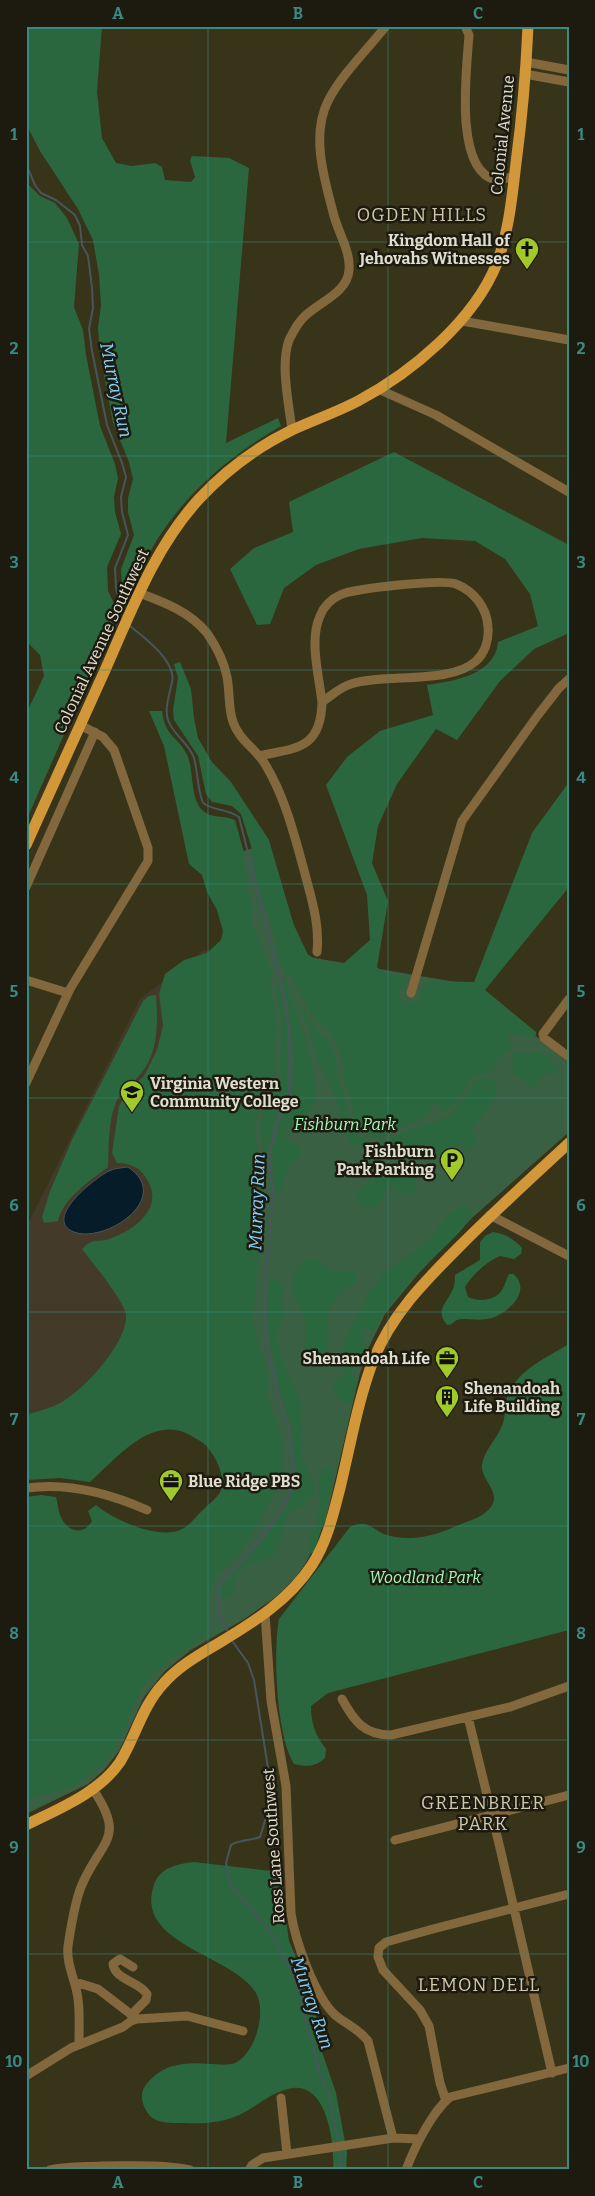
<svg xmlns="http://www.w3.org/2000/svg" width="595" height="2196" font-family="Bitter,serif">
<rect width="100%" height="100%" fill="#38341a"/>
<path fill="#433a29" d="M 224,949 L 105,1406 L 26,1455 L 26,1228 L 140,999 L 203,951 Z"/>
<path fill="#396043" d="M 269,844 L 293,923 L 309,957 L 473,985 L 569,1063 L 569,1132 L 473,1217 L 418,1274 L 385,1314 L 366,1353 L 359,1377 L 326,1519 L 307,1561 L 296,1577 L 277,1596 L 246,1618 L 191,1650 L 165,1671 L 144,1697 L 119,1751 L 104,1770 L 88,1784 L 26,1814 L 26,1748 L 209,1556 L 241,1437 L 230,949 L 221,857 Z"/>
<path fill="#2a673e" d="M 26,26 L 102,26 L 97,92 L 102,138 L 116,163 L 132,166 L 155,163 L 162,167 L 165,180 L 191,182 L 195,177 L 190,160 L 192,156 L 229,158 L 249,168 L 226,443 L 278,418 L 281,426 C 227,457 182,496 151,550 C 142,565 135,583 128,599 L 122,587 L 121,569 L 134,535 L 128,512 L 128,498 L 133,479 L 129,462 L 113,423 L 100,353 L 98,328 L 101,305 L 99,275 L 93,240 L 78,209 L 40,151 L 27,126 Z
M 27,183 L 40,196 L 55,203 L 67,218 L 79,244 L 74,307 L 83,330 L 86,355 L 100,426 L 115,464 L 118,478 L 114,497 L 115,512 L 121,534 L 107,567 L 108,591 L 118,612 L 26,821 L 26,714 L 44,676 L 40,655 L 26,641 Z
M 394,452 L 569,545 L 569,633 L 534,649 L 500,681 L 457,740 L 436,729 L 397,784 L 378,826 L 372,863 L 388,901 L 377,967 L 384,973 L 408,977 L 408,981 L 400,989 L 399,997 L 404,1004 C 428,1005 414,989 430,981 L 474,982 L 532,833 L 569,782 L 569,887 L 485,990 L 536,1032 L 536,1035 L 530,1038 L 521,1034 L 509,1034 L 508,1036 L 511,1048 L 497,1058 L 494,1069 C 486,1074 478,1073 472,1079 C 463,1087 455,1110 443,1112 L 438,1104 L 431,1104 L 428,1115 C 420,1120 410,1122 402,1127 C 381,1137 378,1146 355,1126 L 351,1099 L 344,1082 L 344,1067 L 339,1051 L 333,1037 L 312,1015 L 293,978 L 287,975 L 282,967 L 276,952 L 274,933 L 257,883 L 251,846 L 241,814 L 232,806 L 212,802 L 206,794 L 198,756 L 174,720 L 173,710 L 178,678 L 174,664 L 180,662 L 191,689 L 194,718 L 198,738 L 212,762 L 231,782 L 269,840 L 294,926 L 307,954 L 315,959 L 325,962 L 344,963 L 370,940 L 367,895 L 326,785 L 347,757 L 380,731 L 433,715 L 427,685 C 454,681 495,675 498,642 L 538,626 L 530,594 L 505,559 L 475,541 L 422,538 L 359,549 L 316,565 L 284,588 L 270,624 L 257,625 L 230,569 L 254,548 L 293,532 L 289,502 Z
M 149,711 L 162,711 C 165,738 180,737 188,757 C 194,773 190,797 202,810 C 211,819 224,815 235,820 L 243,849 L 248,893 L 253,908 L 252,925 L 272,972 L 270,983 L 277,1030 L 274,1058 L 275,1079 L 264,1093 L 254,1127 L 263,1194 L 253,1321 L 266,1369 L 269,1401 L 282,1439 L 282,1469 L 276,1491 L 241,1553 L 217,1575 L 211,1589 L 206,1636 C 186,1649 164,1661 148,1680 C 136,1696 131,1714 123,1732 C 105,1775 74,1789 31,1798 L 26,1797 L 26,1497 L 41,1495 L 56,1497 C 58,1504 58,1511 61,1517 C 67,1532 84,1536 92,1521 L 88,1511 L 96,1505 C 114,1520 161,1542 184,1528 C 191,1524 197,1515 203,1510 C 208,1504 219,1497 221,1490 C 224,1473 218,1461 208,1448 C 204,1442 196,1439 190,1435 C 151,1414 116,1459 90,1482 L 60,1478 L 26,1480 L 26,1415 C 38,1411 52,1408 62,1402 C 84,1390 128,1342 126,1315 C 125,1302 91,1261 82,1249 C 94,1237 95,1243 109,1239 C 138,1229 167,1205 144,1175 C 138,1166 127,1163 117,1163 L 112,1153 L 119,1106 L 127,1092 L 144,1076 L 157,1050 L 163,1026 L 159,994 L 165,974 L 184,960 L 207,953 L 221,940 L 223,931 L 217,910 L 207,892 L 202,875 L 189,864 L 164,746 Z
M 285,979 C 289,985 290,994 292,1001 C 301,1025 318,1072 315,1097 C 311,1123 278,1122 286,1140 L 300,1147 L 302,1153 L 288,1168 L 281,1191 L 277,1194 L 275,1191 L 272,1156 L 280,1123 L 292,1094 L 294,1061 L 289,1009 L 283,982 Z
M 278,982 L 282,993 L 287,1025 L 287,1092 L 273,1126 L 269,1148 L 266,1154 C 255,1127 265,1100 282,1080 C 277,1060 284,1044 282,1025 C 281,1013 275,991 278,982 Z
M 291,982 L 296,999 L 317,1031 L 328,1040 L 335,1056 L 338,1082 L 346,1100 L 350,1126 L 360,1137 L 368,1142 L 378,1144 L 387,1142 L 403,1133 L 445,1118 L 453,1112 L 476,1081 L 485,1077 C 515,1087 478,1118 472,1130 L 476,1143 L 466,1151 L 462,1144 L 458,1144 L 456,1148 L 446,1150 L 439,1156 L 435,1156 L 428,1145 L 419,1144 L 415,1148 L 413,1156 L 397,1157 L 391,1152 L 378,1154 L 368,1151 L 352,1143 L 345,1134 L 341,1124 L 337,1099 L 319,1063 L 308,1027 L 293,992 Z
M 156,995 C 158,1022 159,1054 139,1076 C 130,1086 119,1092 115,1105 C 108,1124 109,1147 108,1167 C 90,1181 63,1198 58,1221 L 44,1223 L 42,1217 L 50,1191 L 72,1140 L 143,1001 L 149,996 Z
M 538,1052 C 546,1054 556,1062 559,1069 L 556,1073 L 543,1074 C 536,1081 540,1088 528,1086 L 522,1077 L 515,1074 L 512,1065 L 514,1053 L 524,1054 Z
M 415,1163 L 418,1168 L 414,1174 L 415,1190 L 412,1193 L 401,1193 C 395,1188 394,1184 386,1187 C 383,1193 384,1198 380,1203 C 370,1214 356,1205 357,1192 L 369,1181 L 396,1164 Z
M 465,1206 L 472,1212 C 469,1229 428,1261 415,1275 C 400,1292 387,1309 375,1328 L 368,1330 L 363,1328 L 361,1330 L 365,1345 L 362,1363 L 355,1366 L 351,1373 L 357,1381 L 352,1402 L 346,1403 C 339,1399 329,1388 336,1380 C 338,1377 343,1376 345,1372 L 339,1361 L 343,1354 L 345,1341 L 354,1321 L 365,1305 L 365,1298 L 371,1288 L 377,1286 L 381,1276 L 430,1240 L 438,1227 L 451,1213 L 459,1207 Z
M 493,1232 C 504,1233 516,1240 522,1248 L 521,1254 L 514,1259 L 500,1256 C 486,1262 473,1274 465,1287 L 468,1297 C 479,1302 495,1301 502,1290 C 505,1285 506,1279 509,1274 L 513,1274 C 533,1290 508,1313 492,1318 C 482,1321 471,1319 461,1319 C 454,1320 453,1325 447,1325 C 435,1310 446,1304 452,1291 C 455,1286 455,1280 455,1275 L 480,1260 L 480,1242 L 485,1236 Z
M 310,1259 L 317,1259 C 321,1263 324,1267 329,1270 C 341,1275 350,1263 358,1278 L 355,1284 C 352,1285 348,1286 345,1289 C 341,1291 328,1310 327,1314 C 325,1323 329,1332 329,1341 C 327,1354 313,1363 304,1353 L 306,1323 L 292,1289 L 296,1271 L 302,1264 Z
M 270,1276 L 283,1285 L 284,1291 L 281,1299 L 285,1314 L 275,1336 L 284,1366 L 302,1405 L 301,1457 L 313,1481 L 313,1495 L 304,1505 L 289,1513 L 285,1519 L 281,1541 L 275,1553 L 267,1559 L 244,1567 L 238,1573 L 234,1580 L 234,1592 L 231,1596 L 224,1599 L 220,1594 L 221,1587 L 265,1538 L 289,1504 L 293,1490 L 296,1467 L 291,1425 L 280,1391 L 268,1331 L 267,1301 Z
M 569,1344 L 569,1630 L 328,1693 L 311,1706 C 311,1723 315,1735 326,1749 L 325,1758 C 315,1767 307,1767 294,1764 C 276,1735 273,1652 279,1619 L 350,1527 C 370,1517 373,1533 391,1536 C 417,1542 438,1534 461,1524 C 468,1521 476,1519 482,1515 C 510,1496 480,1482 482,1465 C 484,1451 495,1441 501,1428 C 506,1419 504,1408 507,1398 C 515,1371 546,1358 569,1344 Z
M 324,1468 L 329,1468 C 333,1473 334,1476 330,1481 L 332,1491 L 325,1502 L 325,1519 L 314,1552 L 309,1554 L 310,1533 L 316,1526 L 319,1511 L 320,1474 Z
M 194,1862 L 279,1872 L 289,1941 L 314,2000 L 320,2046 L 336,2093 L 347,2153 L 346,2170 L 333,2170 C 335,2145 328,2084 293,2088 C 272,2091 258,2106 239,2115 C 221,2123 203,2124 184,2123 C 173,2123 161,2124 151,2117 C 146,2112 142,2104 142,2097 C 141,2090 147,2083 152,2078 C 168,2063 188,2062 209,2064 C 216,2064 227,2066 235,2063 C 255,2054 267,2012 256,1993 C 234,1955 137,1945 153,1888 C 158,1868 176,1864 194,1862 Z"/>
<path fill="#061c28" stroke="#47565a" d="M 128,1167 C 174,1198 105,1244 74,1232 C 42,1219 95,1178 109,1171 C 115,1168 121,1168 128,1167 Z"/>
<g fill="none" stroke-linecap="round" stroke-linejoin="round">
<path stroke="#47565a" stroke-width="2" d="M 26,164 L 35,185 L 41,193 L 56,200 L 75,215 L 80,226 L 82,245 L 88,256 L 92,288 L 93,308 L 89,329 L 92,351 L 107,425 L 122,463 L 126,477 L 121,497 L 122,512 L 128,535 L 115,568 L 116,588 L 121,609
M 130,626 C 144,637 177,662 172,682 C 170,693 164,708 168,720 C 173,735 189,743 194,758 C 198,772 197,788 203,803 C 216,812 226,808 239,817 L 283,992 L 288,1025 L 291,1062 L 289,1093 L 276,1127 L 269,1156 L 273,1196 L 264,1301 L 267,1345 L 277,1392 L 288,1427 L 294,1467 L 291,1490 L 282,1510 L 244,1560 L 226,1575 L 219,1587 L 219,1614 L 227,1630
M 233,1642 L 248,1663 L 254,1680 L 268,1768 L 266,1785
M 267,1793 L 268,1811 L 260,1837 C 250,1841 240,1839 231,1845 L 226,1863 L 230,1884 L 271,1933 L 292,1972 L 300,1994 L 305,2023 L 314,2047 L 319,2072 L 329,2095 L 338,2143
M 340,2150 L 340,2170"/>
<path stroke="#83673d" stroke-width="9" d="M 465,26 L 469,35 C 467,66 453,171 496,180 C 501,181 509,177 515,176
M 526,62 L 569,70
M 525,74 L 569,82
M 462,321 L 569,340
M 378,389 L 436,415 L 569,492
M 292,430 C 289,405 280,364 289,340 C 293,332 297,324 303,318 C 317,303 348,293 349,270 C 351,251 337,231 333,212 C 324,178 311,135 328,101 C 342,74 367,50 386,26
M 139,593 C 164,602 190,612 207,633 C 216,646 224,661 227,677 C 230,692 228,708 233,722 C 239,740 256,749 265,764 C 285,797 294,834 304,870 C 311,898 320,923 317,952
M 259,756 C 295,748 321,750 322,702 C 319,676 309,640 320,616 C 324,606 331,599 340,595 C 355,588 442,579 456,584 C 474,591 487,608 488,627 C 489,640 485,653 476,661 C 450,685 384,673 351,684 C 340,687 331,696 322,702
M 26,887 L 95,732
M 26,980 L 68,993
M 411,993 L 462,821 L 538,715 L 559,688 L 569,679
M 569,999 L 543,1034 L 544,1038 L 569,1057
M 26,1083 L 70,989 L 148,861 L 148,848 L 114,750 L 103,737 L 80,725
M 490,1215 L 569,1256
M 26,1488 C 68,1482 109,1493 147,1510
M 265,1613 L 271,1701 L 286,1786 L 291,1913 C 295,1941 315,1996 335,2015 C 346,2024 360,2030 368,2041 L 393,2138
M 342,1699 C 354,1721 364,1735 391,1735 L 510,1707 L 569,1686
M 468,1717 L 500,1848 L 552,2073
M 395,1840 L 569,1795
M 75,1982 L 98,1989 L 137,2019
M 131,2021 L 137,2019 L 187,2016 L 243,2031
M 79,2044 C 79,2029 80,2014 78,1999 C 76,1981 66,1965 68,1946 C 71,1927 74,1905 81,1887 C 100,1840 128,1840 92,1788
M 26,2076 L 71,2048 L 123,2027 L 131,2021 L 135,2011 L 146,2000 L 147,1994 C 139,1981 115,1980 113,1964 L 120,1959 L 133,1967
M 281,2098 L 287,2154
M 446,2101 L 440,2083 L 429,2026 L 420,2010 L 383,1970 L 378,1957 L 379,1948 L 386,1942 L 433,1929 L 569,1894
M 50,2170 C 67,2166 84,2167 101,2166 C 130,2166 161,2164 190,2170
M 249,2170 L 252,2165 L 263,2158 L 393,2138 L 420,2139
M 406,2170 C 414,2148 432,2112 450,2097 L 569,2068"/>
<path stroke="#d29738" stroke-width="11" d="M 26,845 C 53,786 79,727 106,668 C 132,609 155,547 199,499 C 226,470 257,447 292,430 C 314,420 337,412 358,401 C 411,373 474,321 497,263 C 509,231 512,197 516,163 C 522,118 526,72 528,26
M 26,1825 C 58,1809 99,1793 120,1762 C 136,1736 142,1706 164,1683 C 179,1666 199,1655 219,1643 C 254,1622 289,1600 312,1565 C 327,1542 333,1515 340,1488 C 350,1447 358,1400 373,1361 C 391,1315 425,1281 460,1246 C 495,1211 532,1177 569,1143"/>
</g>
<path fill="none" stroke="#398b81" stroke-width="1" stroke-opacity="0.55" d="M 208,26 L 208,2170M 388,26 L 388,2170M 26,242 L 569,242M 26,456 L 569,456M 26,670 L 569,670M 26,884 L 569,884M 26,1098 L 569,1098M 26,1312 L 569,1312M 26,1526 L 569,1526M 26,1740 L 569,1740M 26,1954 L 569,1954"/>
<defs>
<g id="church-pin" transform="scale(1.25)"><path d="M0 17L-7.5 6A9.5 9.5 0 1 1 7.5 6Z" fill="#a1c92a" stroke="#1d1b10"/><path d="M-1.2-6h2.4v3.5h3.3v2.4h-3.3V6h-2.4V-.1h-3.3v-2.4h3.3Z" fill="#111"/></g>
<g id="university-pin" transform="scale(1.25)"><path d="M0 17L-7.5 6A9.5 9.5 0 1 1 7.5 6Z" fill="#a1c92a" stroke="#1d1b10"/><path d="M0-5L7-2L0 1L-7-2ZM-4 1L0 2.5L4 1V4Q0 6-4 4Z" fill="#111"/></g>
<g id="parking-pin" transform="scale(1.25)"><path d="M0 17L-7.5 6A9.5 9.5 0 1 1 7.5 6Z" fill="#a1c92a" stroke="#1d1b10"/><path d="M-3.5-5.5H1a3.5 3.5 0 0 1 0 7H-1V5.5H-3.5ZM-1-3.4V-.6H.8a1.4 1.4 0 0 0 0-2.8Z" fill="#111"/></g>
<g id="office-pin" transform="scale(1.25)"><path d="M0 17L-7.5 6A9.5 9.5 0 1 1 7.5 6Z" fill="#a1c92a" stroke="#1d1b10"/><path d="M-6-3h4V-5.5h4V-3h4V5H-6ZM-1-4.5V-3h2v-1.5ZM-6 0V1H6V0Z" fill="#111"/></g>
<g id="building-pin" transform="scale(1.25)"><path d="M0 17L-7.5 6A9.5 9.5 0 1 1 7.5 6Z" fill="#a1c92a" stroke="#1d1b10"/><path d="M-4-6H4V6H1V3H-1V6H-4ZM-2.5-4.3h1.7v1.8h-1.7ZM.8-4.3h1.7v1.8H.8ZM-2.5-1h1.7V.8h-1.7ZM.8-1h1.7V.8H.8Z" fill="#111"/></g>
</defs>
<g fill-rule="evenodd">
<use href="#church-pin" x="527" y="249"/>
<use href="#university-pin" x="132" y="1092"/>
<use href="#parking-pin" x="452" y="1160"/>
<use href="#office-pin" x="447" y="1358"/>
<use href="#building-pin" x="447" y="1397"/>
<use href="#office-pin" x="171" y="1481"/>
</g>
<g text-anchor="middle" stroke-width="5" stroke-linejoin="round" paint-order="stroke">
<g font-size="16" fill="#e0decf" stroke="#1d1b10">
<text transform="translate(502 135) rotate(-84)" y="6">Colonial Avenue</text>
<text transform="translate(101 641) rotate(-65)" y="6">Colonial Avenue Southwest</text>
<text transform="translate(273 1846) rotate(-94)" y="6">Ross Lane Southwest</text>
</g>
<g font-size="16" font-weight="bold" fill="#e0decf" stroke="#1d1b10" text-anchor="end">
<text x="510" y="246">Kingdom Hall of<tspan x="510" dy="18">Jehovahs Witnesses</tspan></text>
<text x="150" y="1089" text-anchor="start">Virginia Western<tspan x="150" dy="18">Community College</tspan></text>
<text x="434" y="1157">Fishburn<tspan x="434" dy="18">Park Parking</tspan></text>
<text x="430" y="1364">Shenandoah Life</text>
<text x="464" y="1394" text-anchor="start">Shenandoah<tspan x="464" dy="18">Life Building</tspan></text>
<text x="188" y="1487" text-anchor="start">Blue Ridge PBS</text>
</g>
<g font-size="16" font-style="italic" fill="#a2faba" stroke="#1d1b10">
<text x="345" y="1130">Fishburn Park</text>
<text x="425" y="1583">Woodland Park</text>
</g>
<g font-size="18" letter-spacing="1" fill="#cec9ab" stroke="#1d1b10">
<text x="422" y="221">OGDEN HILLS</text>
<text x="483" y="1809">GREENBRIER<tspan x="483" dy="21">PARK</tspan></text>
<text x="479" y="1991">LEMON DELL</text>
</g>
<g font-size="18" font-style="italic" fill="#82cefa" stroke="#1d1b10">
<text transform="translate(116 390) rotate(78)" y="6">Murray Run</text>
<text transform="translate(257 1202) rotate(-88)" y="6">Murray Run</text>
<text transform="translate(312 2003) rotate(71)" y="6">Murray Run</text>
</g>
</g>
<rect width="595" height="2196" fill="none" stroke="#1d1b10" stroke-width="55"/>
<rect x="28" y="28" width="540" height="2140" fill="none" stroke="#398b81" stroke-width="2"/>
<g font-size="16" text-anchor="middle" font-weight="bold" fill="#398b81">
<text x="118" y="19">A</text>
<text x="298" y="19">B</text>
<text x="478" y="19">C</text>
<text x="14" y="140">1</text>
<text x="581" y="140">1</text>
<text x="14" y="354">2</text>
<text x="581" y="354">2</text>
<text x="14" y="568">3</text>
<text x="581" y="568">3</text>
<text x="14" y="783">4</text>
<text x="581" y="783">4</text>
<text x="14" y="997">5</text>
<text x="581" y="997">5</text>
<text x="14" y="1211">6</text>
<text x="581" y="1211">6</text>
<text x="14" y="1425">7</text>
<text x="581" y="1425">7</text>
<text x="14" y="1639">8</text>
<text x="581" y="1639">8</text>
<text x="14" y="1853">9</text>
<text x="581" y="1853">9</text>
<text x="14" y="2067">10</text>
<text x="581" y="2067">10</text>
<text x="118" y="2188">A</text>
<text x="298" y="2188">B</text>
<text x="478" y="2188">C</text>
</g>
</svg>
